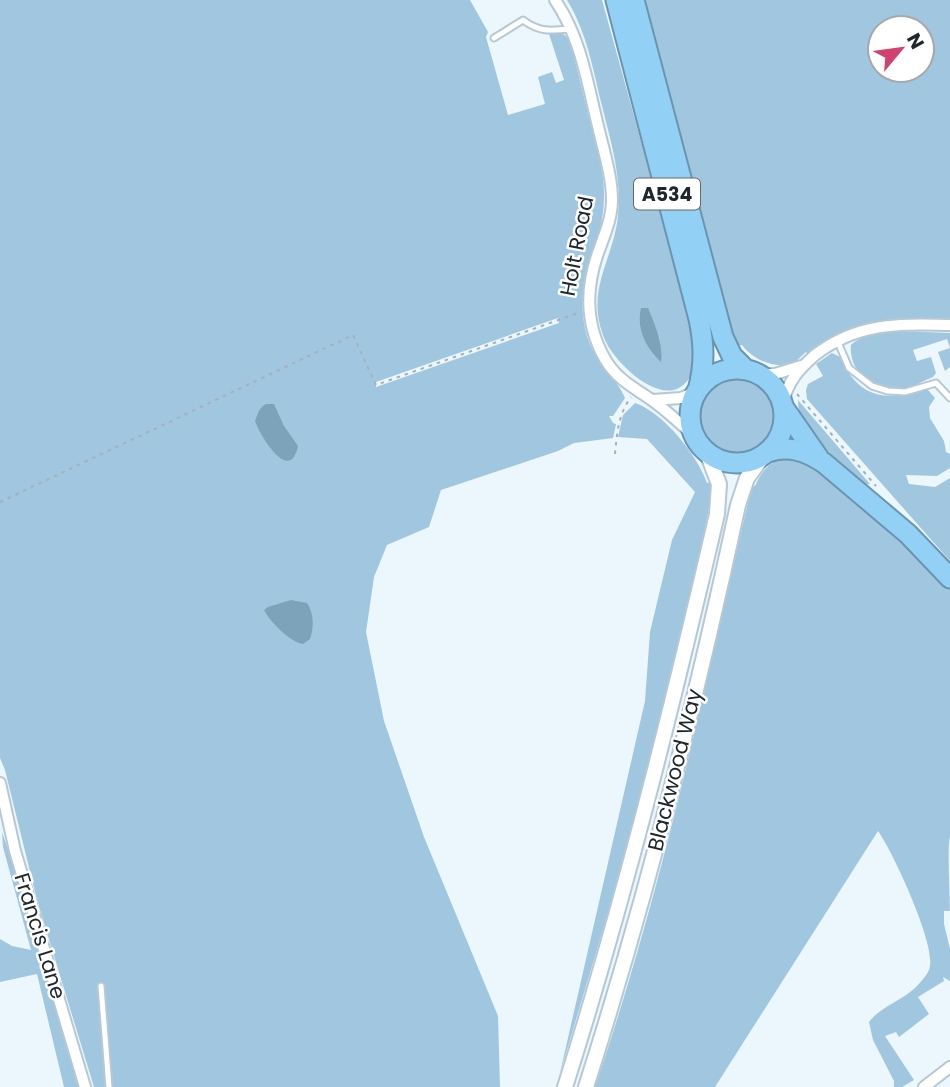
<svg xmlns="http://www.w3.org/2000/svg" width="950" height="1087" font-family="Poppins,sans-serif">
<rect width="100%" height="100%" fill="#ebf6fd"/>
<path fill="#a0c7df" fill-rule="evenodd" d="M 0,0 L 470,0 L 488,32 L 486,37 L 508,115 L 545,104 L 538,77 L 552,72 L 556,83 L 564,80 L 549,34 C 559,32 564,32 570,41 C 577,69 584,97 591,125 C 597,149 605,174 604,199 C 603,250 571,280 587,336 C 594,360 617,378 625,398 L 613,416 L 609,416 L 613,423 L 616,424 L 613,438 L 574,443 L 558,451 L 441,490 L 429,527 L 387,545 L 374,577 L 366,632 L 384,721 L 424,837 L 498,1016 L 500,1087 L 94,1087 L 37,900 L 5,770 L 0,758 ZM 558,318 L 559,323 L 376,387 L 376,382 Z
M 567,0 L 602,0 L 691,322 C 693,339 698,366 688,380 C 664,412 615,363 605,340 C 584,290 613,262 618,216 C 622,178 611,142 602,106 C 593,69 587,33 567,0 Z
M 645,0 L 950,0 L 950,322 C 913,319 875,316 841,334 C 830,340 819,348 808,355 L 806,352 C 802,355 797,361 793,363 C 775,370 752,359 742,345 L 737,346 L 732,336 ZM 880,28 L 922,28 L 922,70 L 880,70 Z
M 900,331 L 950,333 L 950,367 L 945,371 L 938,352 L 950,348 L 947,339 L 913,350 L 917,361 L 931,357 L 936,373 L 933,377 C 922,381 913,388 902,390 C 875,394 848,372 851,345 C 862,334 884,333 900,331 Z
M 832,353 L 840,357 C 859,399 886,402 927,389 L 935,398 L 929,407 L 930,418 L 944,441 L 946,452 L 950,454 L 950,468 L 937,476 L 906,475 L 909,484 L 935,487 L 950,478 L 950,561 L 807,399 L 806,390 L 808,384 L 823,376 L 816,364 Z
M697 416a40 40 0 1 1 80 0a40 40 0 1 1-80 0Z
M 798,400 L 870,484 L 863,485 C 836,464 798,438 798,400 Z
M 635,403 C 663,412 698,456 707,483 L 710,482 L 712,494 L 679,650 L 653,751 L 607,916 L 560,1073 L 645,701 L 650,632 L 672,540 L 695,492 L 647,439 L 618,437 L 623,415 Z
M 788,457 L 799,458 L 817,469 L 950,584 L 950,837 C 947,845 950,897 950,911 L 944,911 L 944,924 L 950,949 L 950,981 L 943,977 L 944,981 L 918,997 L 929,1014 L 899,1037 L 896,1032 L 885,1036 L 914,1080 L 902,1087 L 894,1087 L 894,1081 L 873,1040 L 869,1022 C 883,1004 909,999 923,979 C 926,976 930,970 930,965 C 934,941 893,852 878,831 L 715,1087 L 595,1087 C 662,891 705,687 752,485 L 755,486 C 762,470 771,460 788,457 Z
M 2,832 L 24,896 L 81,1087 L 64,1087 L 37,974 L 0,982 L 0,939 L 12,946 L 31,950 L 3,847 Z"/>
<path fill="#7da3bb" d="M 641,308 L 648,308 C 654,321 664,347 661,362 C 646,348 636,329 641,308 Z
M 266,404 L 274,404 L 284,426 L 298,446 C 290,485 260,436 255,421 C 258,413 259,408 266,404 Z
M 291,600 L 307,603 C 314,613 314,628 310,639 L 303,644 C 290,642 270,622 264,610 L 268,607 Z"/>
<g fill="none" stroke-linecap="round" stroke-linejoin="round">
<g stroke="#b6c8d3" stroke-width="9">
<path id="lane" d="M 494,38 L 523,20 C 539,32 550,31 569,29
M 837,340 L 849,368 L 872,386 L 888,391 L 905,392 L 936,383 L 950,398
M 101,986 L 109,1087"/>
</g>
<g stroke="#b6c8d3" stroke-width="14">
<path id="street" d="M 555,0 C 581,38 587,82 598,126 C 603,149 612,175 612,200 C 612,220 603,238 597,256 C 585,292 586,326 605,359 C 617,380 635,388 653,401 C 667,411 681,424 694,436
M 758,374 L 775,374 L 801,366
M 653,400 L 681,398 L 696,392
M 783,404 C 787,382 799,369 815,355 C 858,322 899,324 950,325
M 0,783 L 15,851 L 85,1087
M 924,1087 L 950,1067"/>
</g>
<g stroke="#b6c8d3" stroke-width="18">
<path id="secondary" d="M 565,1087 C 625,898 672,707 717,514 L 719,484 L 707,453
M 586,1087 C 647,896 696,701 738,505 L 747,478 L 764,455"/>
</g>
<g stroke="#6b95ae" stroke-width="23">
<path id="highway" d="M 616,0 L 699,319 C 704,344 705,364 698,390
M 634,0 L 723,337 L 732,356 L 745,369
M690 416a47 47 0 1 1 94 0a47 47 0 1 1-94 0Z
M 784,408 L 818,457
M 768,452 C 789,445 806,451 824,463 L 908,534 L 950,578"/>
</g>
<path stroke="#a6b0b6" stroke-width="2" stroke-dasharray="3.5 5" stroke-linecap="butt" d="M 797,394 L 876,486
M 615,454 C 617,433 618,415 631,397
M 0,502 L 353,335 L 376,385 L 578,313"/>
<use href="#lane" stroke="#fff" stroke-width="5"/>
<use href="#street" stroke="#fff" stroke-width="10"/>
<use href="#secondary" stroke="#fff" stroke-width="14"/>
<use href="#highway" stroke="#93d0f5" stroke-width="19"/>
</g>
<g text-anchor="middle" stroke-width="5" stroke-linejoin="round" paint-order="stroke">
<rect fill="#fff" stroke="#63686b" stroke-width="2" x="634" y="178.5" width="66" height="31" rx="5"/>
<g font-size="19" font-weight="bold" fill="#20272b">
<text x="667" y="201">A534</text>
</g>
<g font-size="21" fill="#20272b" stroke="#fff">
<text transform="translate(577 246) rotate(-79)" y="7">Holt Road</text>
<text transform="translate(675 770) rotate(-76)" y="7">Blackwood Way</text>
<text transform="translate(40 936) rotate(73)" y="7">Francis Lane</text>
</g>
</g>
<g transform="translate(901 49) rotate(61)"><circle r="33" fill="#ffffff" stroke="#a6a9aa" stroke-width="2"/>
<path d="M0-5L12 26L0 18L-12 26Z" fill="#d1436f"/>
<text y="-10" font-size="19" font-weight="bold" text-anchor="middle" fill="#20272b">N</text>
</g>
</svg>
